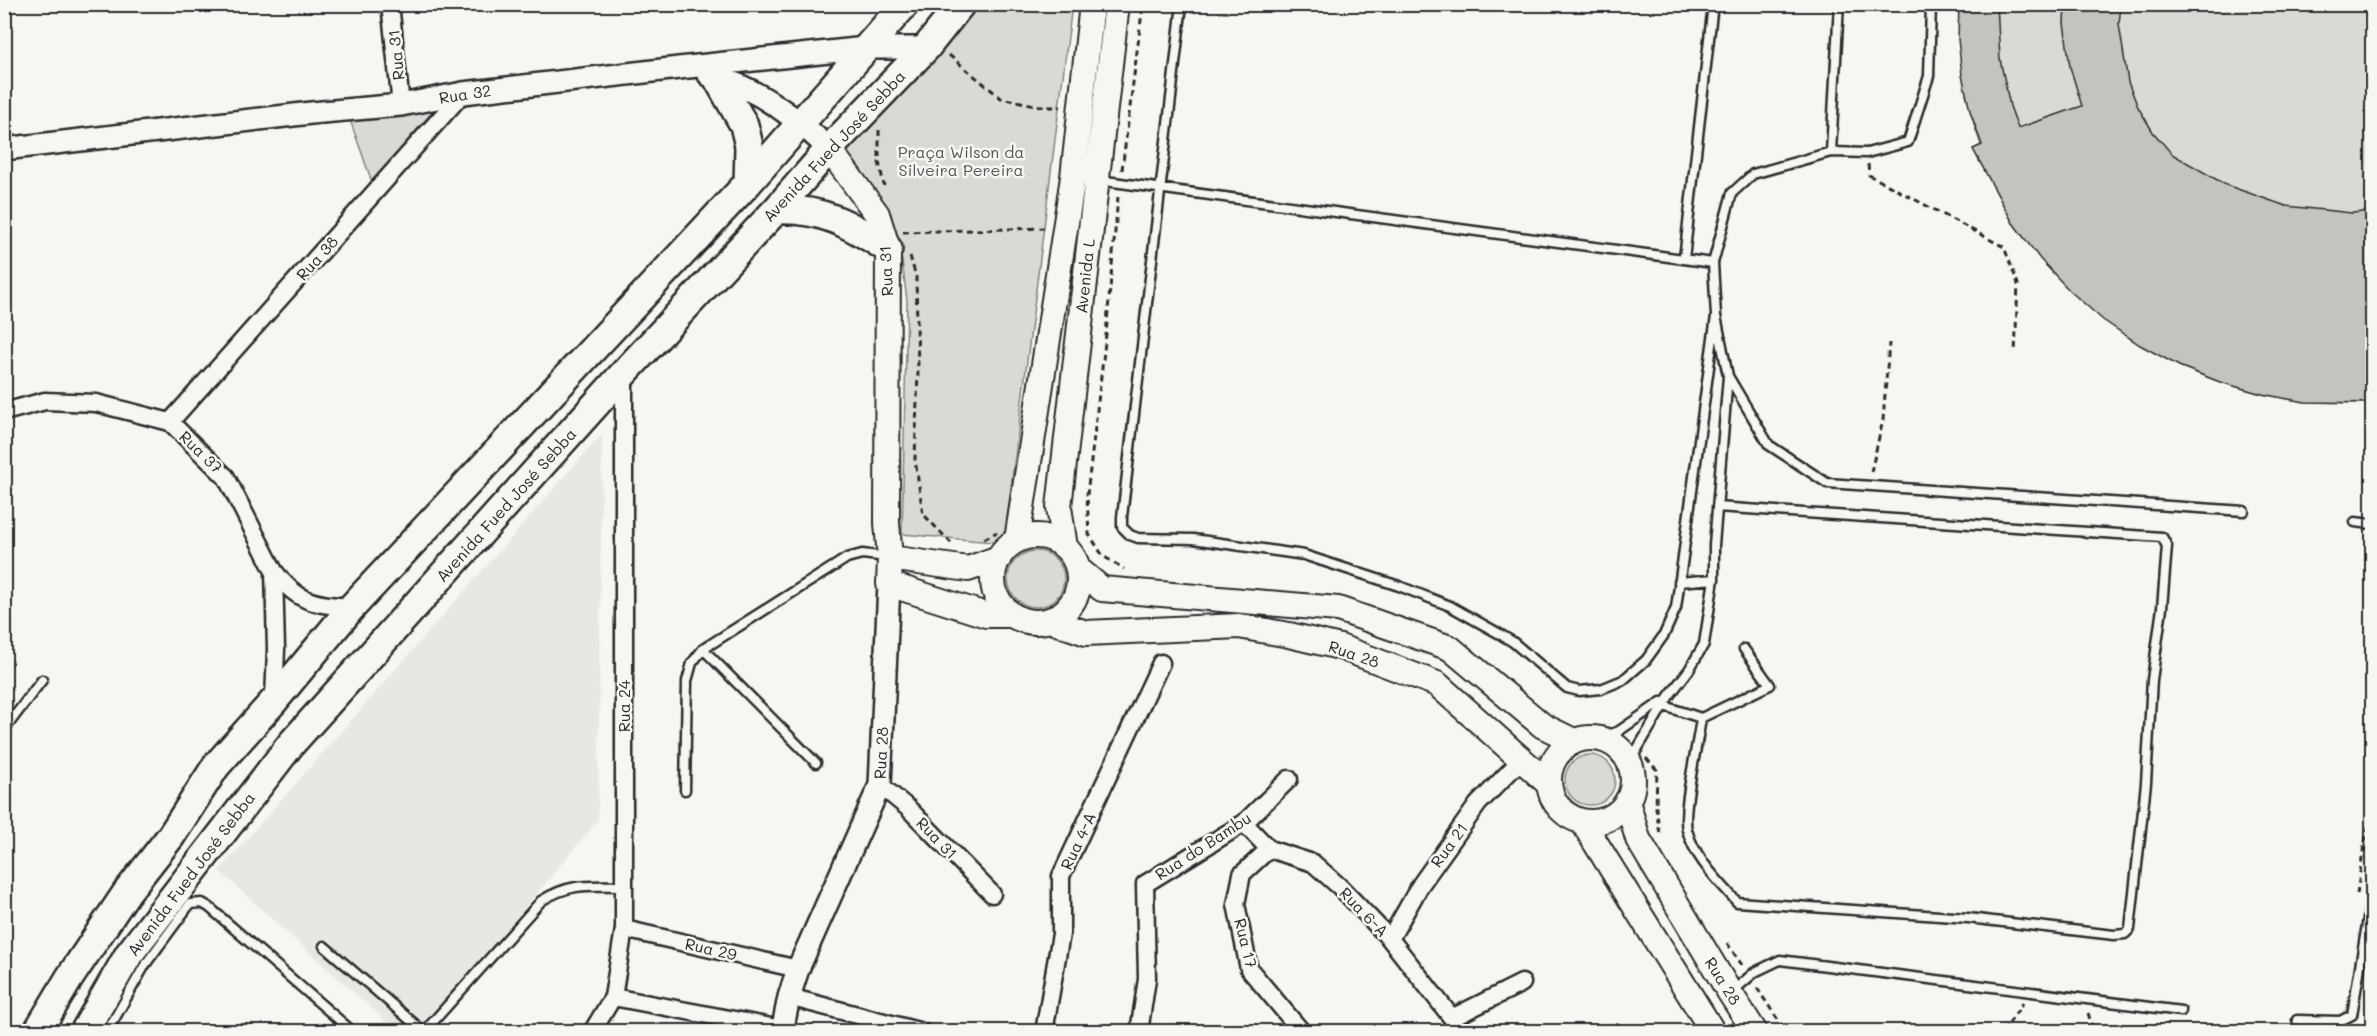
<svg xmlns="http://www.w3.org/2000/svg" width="2377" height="1036" font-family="Mali,sans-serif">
<rect width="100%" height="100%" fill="#f6f6f2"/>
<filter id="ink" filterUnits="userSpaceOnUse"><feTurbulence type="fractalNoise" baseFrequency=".0167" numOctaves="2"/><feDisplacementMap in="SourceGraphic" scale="12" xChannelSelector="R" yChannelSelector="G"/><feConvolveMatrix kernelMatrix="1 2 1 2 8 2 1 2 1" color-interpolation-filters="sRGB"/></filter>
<g filter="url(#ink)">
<path fill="#e7e7e3" d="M 602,434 L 598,820 L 422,1031 L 397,1031 L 219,871 Z"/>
<path fill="#d9d9d5" stroke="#828280" stroke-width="1.5" d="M 979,5 L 1072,5 L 1004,543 L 902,534 L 907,301 L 902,261 L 885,211 L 843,150 L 889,104 Z
M 1959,5 L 2372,5 L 2372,403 L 2305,402 L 2262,394 L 2220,382 L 2179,366 L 2013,223 L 1973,149 L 1981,145 C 1964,99 1958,53 1959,5 Z
M 434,110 L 372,182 L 350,120 Z
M1008 579a28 28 0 1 1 56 0a28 28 0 1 1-56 0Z
M1565 780a25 25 0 1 1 50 0a25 25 0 1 1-50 0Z"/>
<path fill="#c3c3c0" stroke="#2b2b2b" stroke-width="1.5" d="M 1959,4 L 1997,4 L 2000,59 L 2010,106 L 2018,128 L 2082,106 L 2070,67 L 2064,23 L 2065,4 L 2121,4 L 2119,24 L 2128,82 L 2138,107 L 2153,132 L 2172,154 L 2226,185 L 2286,206 L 2352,213 L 2373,211 L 2373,403 L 2305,402 L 2262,394 L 2220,382 L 2179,366 L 2140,345 L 2103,320 L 2070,291 L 2040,259 L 2013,223 L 1973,149 L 1982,145 L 1970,111 L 1962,75 L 1958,39 Z"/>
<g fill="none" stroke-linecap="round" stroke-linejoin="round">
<g stroke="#2b2b2b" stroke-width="13">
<path id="service" d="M 1182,4 L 1122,517 L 1122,527 L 1130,535 L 1138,538 L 1193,539 L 1304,555 L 1399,586 L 1450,606 L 1498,633 L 1513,642 L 1567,688 L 1579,691 L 1601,689 L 1623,680 L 1646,660 L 1664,635 L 1676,608 L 1716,316
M 1931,4 L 1929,76 L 1908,142 L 1867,153 L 1831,152 L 1753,174 L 1732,193 L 1713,263 L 1716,316 L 1728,376 L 1769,445 L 1827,483 L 2244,511
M 1831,152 L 1839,4
M 1098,180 L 1713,263
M 1684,259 L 1713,4
M 2355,522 L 2372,524
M 1679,582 L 1714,579
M 703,649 L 816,763
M 1658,704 L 1701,718 L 1770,685 L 1744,649
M 1701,718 C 1698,743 1682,810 1687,830 C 1695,859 1718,880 1737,902 L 1968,918 L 2114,935 L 2125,934 L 2130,929 L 2146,783 L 2152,680 L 2162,608 L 2167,546 L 2162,537 L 1717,507
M 4,730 L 42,680
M 1600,738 L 1619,731 L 1661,702
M 1629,763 L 1669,696 L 1689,670 L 1704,644 L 1714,579 L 1714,545 L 1728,376
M 685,790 L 687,681 L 692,663 L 703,649 L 847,558 L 862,554 L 887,557
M 324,946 L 424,1032
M 1733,991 L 1755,972 L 1780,960 L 2181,1011
M 2297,1020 L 2340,1021 L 2352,1015 L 2372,894
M 107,1032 L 145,965 L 190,904 L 202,903 L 209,907 L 353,1032
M 424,1032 L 541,901 C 571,882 590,886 624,886"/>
</g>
<g stroke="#2b2b2b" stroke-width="21">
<path id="minor" d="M 390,4 L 401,105
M 4,412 L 45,401 L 96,403 L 170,422 L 226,477 L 274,571 L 276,649 L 274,700
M 170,422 L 463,93
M 274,571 C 298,603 313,604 352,607
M 880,785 L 908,808 L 992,894
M 1244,823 L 1269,849 L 1313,863 L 1340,887 L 1390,939 L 1452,1018 L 1458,1032
M 1269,849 L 1242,874 L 1236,904 L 1249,969 L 1302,1032
M 624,929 L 798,969
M 1390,939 L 1421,884 L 1478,804 L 1521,760
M 613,997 L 782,1029
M 789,997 L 922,1032
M 1452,1018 L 1522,983
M 592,1032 L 613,997 L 624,929 L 624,373
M 1044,1032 L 1061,934 L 1061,876 L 1161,663
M 1139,1032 L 1147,979 L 1145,884 L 1244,823 L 1289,779"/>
</g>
<g stroke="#2b2b2b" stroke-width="26">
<path id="tertiary" d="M 709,75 C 754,86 796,117 829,149
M 4,149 L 311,113 L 401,105 L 463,93 L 679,68 L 866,48 L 926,48
M 782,1032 L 789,997 L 798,969 L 880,785 L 889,584"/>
</g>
<g stroke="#2b2b2b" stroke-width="28">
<path id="secondary" d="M 829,149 L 877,214 L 888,249 L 887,523 L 890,558 L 889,584 L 986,615 L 1012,615
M993 579a43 43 0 1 1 86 0a43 43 0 1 1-86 0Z
M 1017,540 L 1073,177 L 1092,4
M 1065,547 L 1059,507 L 1117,4
M 890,558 L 968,569 L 999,558
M 1078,569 L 1102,589 L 1338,609 L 1450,648 L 1543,726 L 1574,741
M 1049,620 L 1086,633 L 1239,626 L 1289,635 L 1340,647 L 1437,684 L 1549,784
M1549 780a42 42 0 1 1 84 0a42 42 0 1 1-84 0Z
M 1627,801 L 1638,839 L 1730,993 L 1755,1032
M 1582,821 L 1713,1032"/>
</g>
<g stroke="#2b2b2b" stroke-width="32">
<path id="primary" d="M 716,76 L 744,125 L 749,146 L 748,183
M 776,210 C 822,208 850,224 888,249
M 37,1032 L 70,977 L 127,892 L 171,836 L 216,766 L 274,701 L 352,607 L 748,183 L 905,4
M 84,1032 L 129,954 L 291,744 L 624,373 L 776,210 L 829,149 L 926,48 L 961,4"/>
</g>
<path stroke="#2b2b2b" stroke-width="3" stroke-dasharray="6 4.5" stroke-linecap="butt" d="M 949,55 L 1001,98 L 1045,107 L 1061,107
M 879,130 L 879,162 L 884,186
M 1868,164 L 1869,175 L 2004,247 L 2018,284 L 2015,353
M 1122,170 L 1143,4
M 1118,197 L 1106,334 L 1087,495 L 1089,534 L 1103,556 L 1124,569
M 903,232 L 1044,228
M 910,256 L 916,277 L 918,371 L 915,459 L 923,514 L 953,545
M 1871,472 L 1883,420 L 1889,343
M 984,539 L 997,532
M 1646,758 L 1657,770 L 1656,808 L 1660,834
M 2363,851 L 2372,847
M 2357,894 L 2363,851 L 2372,809
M 1727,943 L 1742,965
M 1757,988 L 1786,1032
M 2088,1013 L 2094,1032
M 2003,1032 L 2023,1003"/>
<use href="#service" stroke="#f6f6f2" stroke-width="8"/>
<use href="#minor" stroke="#f6f6f2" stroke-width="16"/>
<use href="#tertiary" stroke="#f6f6f2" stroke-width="21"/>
<use href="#secondary" stroke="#f6f6f2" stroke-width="24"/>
<use href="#primary" stroke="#f6f6f2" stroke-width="27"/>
</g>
</g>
<g text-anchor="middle" stroke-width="5" stroke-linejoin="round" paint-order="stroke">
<g font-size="16" fill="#2b2b2b" stroke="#f6f6f2">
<text transform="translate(396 55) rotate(-96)" y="6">Rua 31</text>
<text transform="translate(465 94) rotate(-9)" y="6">Rua 32</text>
<text transform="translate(834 146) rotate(-47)" y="6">Avenida Fued José Sebba</text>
<text transform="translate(317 258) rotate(-48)" y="6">Rua 38</text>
<text transform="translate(886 271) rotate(-93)" y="6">Rua 31</text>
<text transform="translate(1085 276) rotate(-84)" y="6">Avenida L</text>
<text transform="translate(201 452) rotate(44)" y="6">Rua 37</text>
<text transform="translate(506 505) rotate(-48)" y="6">Avenida Fued José Sebba</text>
<text transform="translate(1354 654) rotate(19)" y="6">Rua 28</text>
<text transform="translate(624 706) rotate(-90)" y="6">Rua 24</text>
<text transform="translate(881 753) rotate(-87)" y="6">Rua 28</text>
<text transform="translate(937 838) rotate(46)" y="6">Rua 31</text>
<text transform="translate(1078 841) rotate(-65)" y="6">Rua 4-A</text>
<text transform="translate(1449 845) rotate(-54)" y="6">Rua 21</text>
<text transform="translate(1203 846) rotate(-33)" y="6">Rua do Bambu</text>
<text transform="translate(191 874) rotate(-53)" y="6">Avenida Fued José Sebba</text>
<text transform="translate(1364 912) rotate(46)" y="6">Rua 6-A</text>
<text transform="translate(1246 943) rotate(76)" y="6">Rua 17</text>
<text transform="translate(711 949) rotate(13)" y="6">Rua 29</text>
<text transform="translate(1723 981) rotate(58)" y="6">Rua 28</text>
</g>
<g font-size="16" fill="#565656" stroke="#f6f6f2">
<text x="961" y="158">Praça Wilson da<tspan x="961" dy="18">Silveira Pereira</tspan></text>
</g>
</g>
<rect width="2377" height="1036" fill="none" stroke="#f6f6f2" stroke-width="24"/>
<rect x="12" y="12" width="2353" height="1012" fill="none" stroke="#2b2b2b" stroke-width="2" filter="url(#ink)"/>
</svg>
